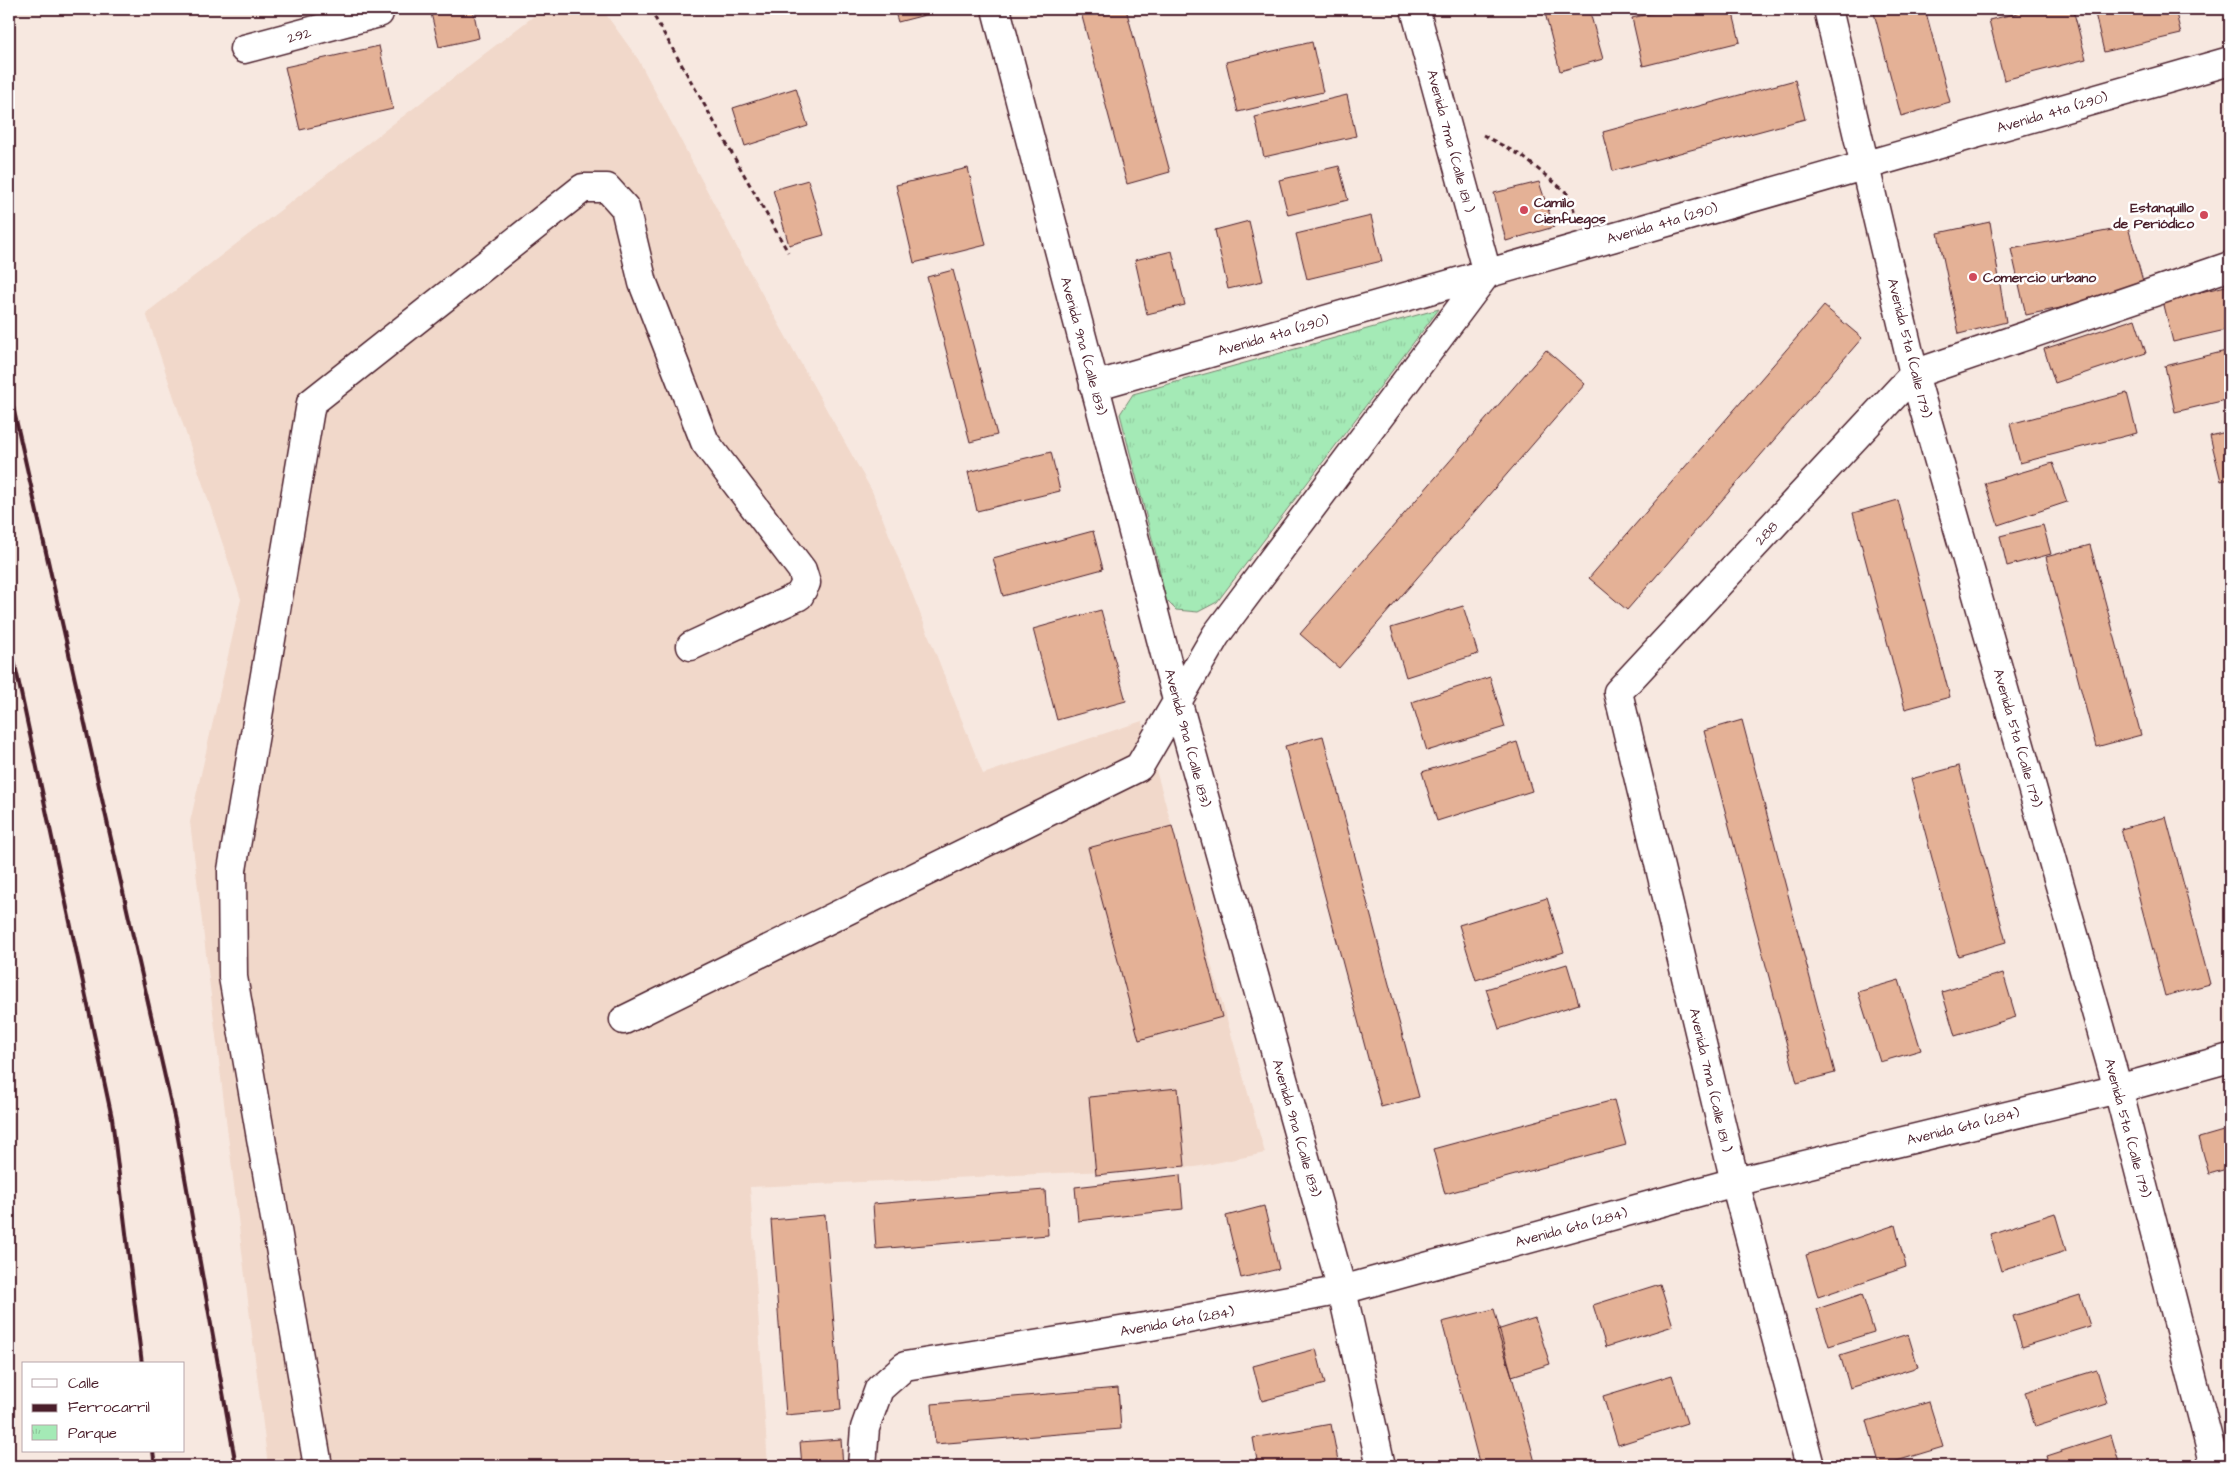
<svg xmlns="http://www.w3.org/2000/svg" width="2239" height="1475" font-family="'Architects Daughter',sans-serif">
<defs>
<pattern id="park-tufts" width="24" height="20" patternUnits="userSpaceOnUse" patternTransform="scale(1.25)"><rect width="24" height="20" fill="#a4eab6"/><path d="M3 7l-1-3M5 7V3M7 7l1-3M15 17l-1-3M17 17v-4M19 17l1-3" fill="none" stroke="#8fc89d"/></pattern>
</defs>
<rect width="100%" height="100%" fill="#f7e8e0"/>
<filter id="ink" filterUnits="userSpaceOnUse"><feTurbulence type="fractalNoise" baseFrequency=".02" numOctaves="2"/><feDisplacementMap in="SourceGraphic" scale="10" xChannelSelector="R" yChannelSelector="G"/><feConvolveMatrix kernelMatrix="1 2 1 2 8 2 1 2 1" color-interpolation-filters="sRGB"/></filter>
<g filter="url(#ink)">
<path fill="#f1d8ca" d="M 543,9 L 602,9 L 638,59 L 751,274 L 872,491 L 983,774 L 1142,721 L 1265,1153 L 1196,1167 L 750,1187 L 768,1466 L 268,1466 L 190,822 L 241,599 L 146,313 Z"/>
<path fill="url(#park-tufts)" stroke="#778470" d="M 1439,309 L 1217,602 L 1198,612 L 1176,610 L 1165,599 L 1158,562 L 1120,414 L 1133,394 Z"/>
<path fill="#e4b196" stroke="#4a1f2b" d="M 430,9 L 473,9 L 479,38 L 439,47 Z
M 894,9 L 948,9 L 898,22 Z
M 1080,9 L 1126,9 L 1170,172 L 1127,184 Z
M 1544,9 L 1589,9 L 1603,59 L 1560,71 Z
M 1669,9 L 1732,9 L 1740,42 L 1643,66 L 1632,18 Z
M 1873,9 L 1925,9 L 1950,102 L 1901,116 Z
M 2034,9 L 2073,9 L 2086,59 L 2004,80 L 1989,20 Z
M 2094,9 L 2175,9 L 2181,34 L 2104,52 Z
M 1312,42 L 1323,92 L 1238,112 L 1226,62 Z
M 379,46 L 393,109 L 300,130 L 285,67 Z
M 1795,80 L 1805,119 L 1613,171 L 1603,132 Z
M 796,88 L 808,126 L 745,146 L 733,108 Z
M 1347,95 L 1356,136 L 1264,157 L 1255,117 Z
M 1339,166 L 1348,200 L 1288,215 L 1279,180 Z
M 968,168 L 986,245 L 914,263 L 896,185 Z
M 808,180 L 824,235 L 789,245 L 773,190 Z
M 1539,182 L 1554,227 L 1506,241 L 1494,193 Z
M 1371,216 L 1382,261 L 1307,279 L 1296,234 Z
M 1249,221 L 1263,281 L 1228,289 L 1215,230 Z
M 1990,222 L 2006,322 L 1959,334 L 1938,233 Z
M 2128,227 L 2144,285 L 2138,292 L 2026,315 L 2011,249 Z
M 1172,251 L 1185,305 L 1147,314 L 1135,260 Z
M 953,270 L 997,435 L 970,442 L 927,277 Z
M 2230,285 L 2230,329 L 2173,342 L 2163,301 Z
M 1824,306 L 1862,338 L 1627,610 L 1589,578 Z
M 2135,319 L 2146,353 L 2055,383 L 2044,349 Z
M 1546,350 L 1585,384 L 1339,668 L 1300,634 Z
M 2230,350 L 2230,399 L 2175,412 L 2165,366 Z
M 2127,393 L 2137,433 L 2020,463 L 2010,424 Z
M 2230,431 L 2230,479 L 2221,481 L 2210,436 Z
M 1051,452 L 1060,491 L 977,511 L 968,472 Z
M 2053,463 L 2067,502 L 1998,525 L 1985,483 Z
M 1898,500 L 1950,697 L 1905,709 L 1853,513 Z
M 2043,525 L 2051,554 L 2007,566 L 2000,536 Z
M 1093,531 L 1103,569 L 1003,596 L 993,558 Z
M 2090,545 L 2141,735 L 2096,747 L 2046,557 Z
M 1463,606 L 1478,654 L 1406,677 L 1391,628 Z
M 1101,610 L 1126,701 L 1057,720 L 1033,629 Z
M 1490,677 L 1505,727 L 1427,751 L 1412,702 Z
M 1742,720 L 1835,1073 L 1797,1083 L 1704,731 Z
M 1323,736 L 1419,1097 L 1381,1107 L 1285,746 Z
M 1517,742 L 1532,791 L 1437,821 L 1422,772 Z
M 1959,766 L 2006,942 L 1958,956 L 1911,779 Z
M 2166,817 L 2210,984 L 2165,996 L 2121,829 Z
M 1172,826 L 1222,1017 L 1139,1040 L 1088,848 Z
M 1547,898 L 1564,952 L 1476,980 L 1459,925 Z
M 1567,964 L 1579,1004 L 1499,1029 L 1486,989 Z
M 2003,973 L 2016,1017 L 1955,1036 L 1942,992 Z
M 1899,980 L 1921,1050 L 1880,1062 L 1858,992 Z
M 1178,1088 L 1185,1166 L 1096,1175 L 1089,1097 Z
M 1614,1100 L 1626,1145 L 1445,1194 L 1433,1149 Z
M 2230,1129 L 2230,1168 L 2209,1174 L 2199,1138 Z
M 1180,1175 L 1183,1209 L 1078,1221 L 1075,1187 Z
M 1045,1190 L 1048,1235 L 876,1249 L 873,1204 Z
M 1264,1206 L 1279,1269 L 1241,1278 L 1226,1216 Z
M 2055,1213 L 2066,1251 L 2001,1271 L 1990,1234 Z
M 825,1215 L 841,1410 L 786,1415 L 771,1220 Z
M 1895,1225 L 1906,1267 L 1818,1297 L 1806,1255 Z
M 1660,1284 L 1673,1326 L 1606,1347 L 1593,1305 Z
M 1862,1294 L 1874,1332 L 1829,1346 L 1817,1309 Z
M 2080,1295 L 2090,1326 L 2022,1347 L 2013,1316 Z
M 1494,1309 L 1512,1376 L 1536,1466 L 1480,1466 L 1442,1322 Z
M 1535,1318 L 1550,1364 L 1512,1376 L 1497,1330 Z
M 1908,1334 L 1918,1367 L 1850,1388 L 1840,1355 Z
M 1316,1349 L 1325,1384 L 1262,1401 L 1253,1366 Z
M 2097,1370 L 2107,1404 L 2035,1427 L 2025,1392 Z
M 1672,1375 L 1687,1423 L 1618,1445 L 1603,1396 Z
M 1118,1388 L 1121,1429 L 935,1444 L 932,1404 Z
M 1929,1402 L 1943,1447 L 1880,1466 L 1867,1421 Z
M 1331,1424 L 1339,1466 L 1258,1466 L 1253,1438 Z
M 2111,1435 L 2120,1466 L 2049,1466 L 2046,1456 Z
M 841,1439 L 843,1466 L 802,1466 L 800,1442 Z"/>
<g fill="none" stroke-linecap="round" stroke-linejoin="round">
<g stroke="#4a1f2b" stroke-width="31">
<path id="minor" d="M 996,9 L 1177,700 L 1342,1290 L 1381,1466
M 1828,9 L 1914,374 L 2118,1089 L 2215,1466
M 244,49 L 379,13 L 380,9
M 1094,386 L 2230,61
M 624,1020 L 1139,767 L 1216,635 L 1487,273 L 1415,9
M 318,1466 L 233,977 L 232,870 L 311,403 L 583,188 L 607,188 L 625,208 L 643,283 L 705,442 L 802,570 L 806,583 L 799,596 L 691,646
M 862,1466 L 865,1428 L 879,1389 L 905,1366 L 1151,1326 L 1342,1290 L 1735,1182 L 2118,1089 L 2230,1058
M 1810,1466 L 1735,1182 L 1618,692 L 1914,374 L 2230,266"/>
</g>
<path stroke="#4a1f2b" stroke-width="3" stroke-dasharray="5 4" stroke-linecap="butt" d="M 650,9 L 788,252
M 1483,135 L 1522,156 L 1567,193 L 1576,215"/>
<use href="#minor" stroke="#fff" stroke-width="28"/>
<path stroke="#4a1f2b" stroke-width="4" d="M 9,389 L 175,1121 L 236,1466
M 9,637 L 112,1118 L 142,1364
M 153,1451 L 155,1466"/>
</g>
</g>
<g fill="#d1495b" stroke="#fff" stroke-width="2">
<circle cx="1524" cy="210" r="5"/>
<circle cx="2204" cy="215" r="5"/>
<circle cx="1973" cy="277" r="5"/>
</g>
<g text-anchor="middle" stroke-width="5" stroke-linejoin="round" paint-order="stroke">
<g font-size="14" fill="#4a1f2b" stroke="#fff">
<text transform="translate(299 35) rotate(-15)" y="5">292</text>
<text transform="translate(2052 112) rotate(-16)" y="5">Avenida 4ta (290)</text>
<text transform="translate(1451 141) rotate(75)" y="5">Avenida 7ma (Calle 181 )</text>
<text transform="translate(1662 223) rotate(-16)" y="5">Avenida 4ta (290)</text>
<text transform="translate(1273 335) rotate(-16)" y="5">Avenida 4ta (290)</text>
<text transform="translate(1084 346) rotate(75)" y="5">Avenida 9na (Calle 183)</text>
<text transform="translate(1910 348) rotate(76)" y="5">Avenida 5ta (Calle 179)</text>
<text transform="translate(1766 533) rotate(-47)" y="5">288</text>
<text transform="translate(1188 738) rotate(75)" y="5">Avenida 9na (Calle 183)</text>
<text transform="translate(2018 738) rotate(74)" y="5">Avenida 5ta (Calle 179)</text>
<text transform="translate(1711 1080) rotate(77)" y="5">Avenida 7ma (Calle 181 )</text>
<text transform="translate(1963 1126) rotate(-14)" y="5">Avenida 6ta (284)</text>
<text transform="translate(1297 1128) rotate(74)" y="5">Avenida 9na (Calle 183)</text>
<text transform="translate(2128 1128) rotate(75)" y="5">Avenida 5ta (Calle 179)</text>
<text transform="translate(1571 1227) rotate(-15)" y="5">Avenida 6ta (284)</text>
<text transform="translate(1177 1321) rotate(-10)" y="5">Avenida 6ta (284)</text>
</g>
<g font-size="14" font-weight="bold" fill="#4a1f2b" stroke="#fff" text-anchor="start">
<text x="1534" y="207">Camilo<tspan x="1534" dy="16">Cienfuegos</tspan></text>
<text x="2194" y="212" text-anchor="end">Estanquillo<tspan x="2194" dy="16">de Periódico</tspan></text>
<text x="1983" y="282">Comercio urbano</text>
</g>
</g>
<rect width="2239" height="1475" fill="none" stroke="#fff" stroke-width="30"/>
<rect x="15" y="15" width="2209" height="1445" fill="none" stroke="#4a1f2b" stroke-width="2" filter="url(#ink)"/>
<rect x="22" y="1362" width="162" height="90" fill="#ffffff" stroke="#b7a5aa"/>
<rect x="32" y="1379" width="25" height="8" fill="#ffffff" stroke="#b7a5aa"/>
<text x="68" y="1388" font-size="15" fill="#4a1f2b">Calle</text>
<rect x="32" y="1404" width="25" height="8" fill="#4a1f2b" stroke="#b7a5aa"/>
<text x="68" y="1412" font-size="15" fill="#4a1f2b">Ferrocarril</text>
<rect x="32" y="1425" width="25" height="15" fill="url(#park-tufts)" stroke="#b7a5aa"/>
<text x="68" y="1438" font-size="15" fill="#4a1f2b">Parque</text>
</svg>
